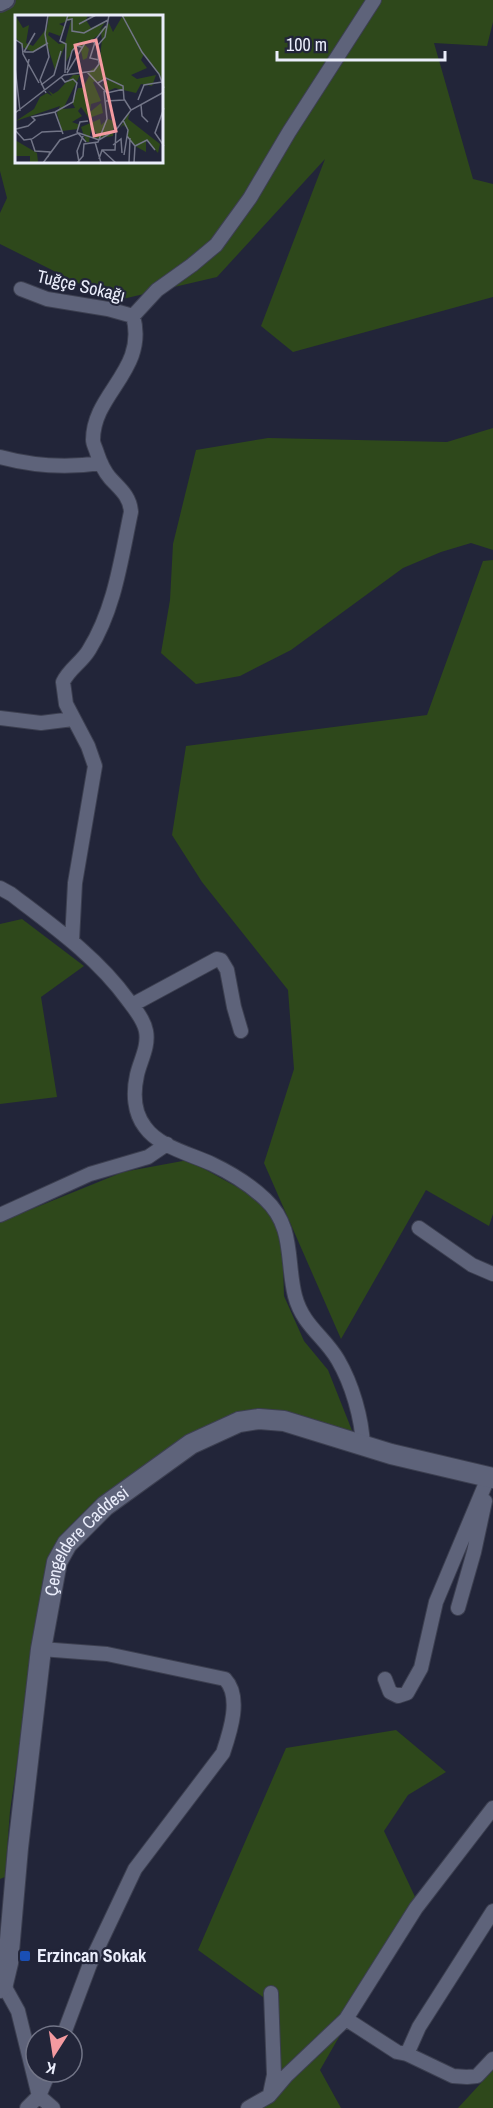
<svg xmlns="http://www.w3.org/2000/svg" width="493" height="2108" font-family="'Archivo Narrow',sans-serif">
<rect width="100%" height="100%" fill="#222539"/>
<path fill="#2e481b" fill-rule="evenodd" d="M 0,0 L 493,0 L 493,22 L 487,46 L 434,43 L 473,179 L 493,184 L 493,297 L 293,352 L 261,326 L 325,159 L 217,277 L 114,301 L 0,244 L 0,213 L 7,198 L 0,171 ZM 16,16 L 162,16 L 162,162 L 16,162 Z
M 493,428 L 493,550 L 471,543 L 441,552 L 403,568 L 291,650 L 240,676 L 196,684 L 161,653 L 170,600 L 173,544 L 196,450 L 268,438 L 447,442 Z
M 493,560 L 493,1214 L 489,1226 L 426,1190 L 341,1339 L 264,1163 L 294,1069 L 288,990 L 202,882 L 172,835 L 186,746 L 427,715 L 483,561 Z
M 22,919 L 84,966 L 41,997 L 57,1097 L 0,1104 L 0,924 Z
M 188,1160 L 264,1202 L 282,1234 L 284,1296 L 304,1341 L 328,1370 L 353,1433 L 240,1414 L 63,1536 L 34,1646 L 10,1811 L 5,1877 L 0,1879 L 0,1222 L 123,1172 Z
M 396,1730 L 446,1772 L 408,1795 L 384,1831 L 417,1901 L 320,2070 L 341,2108 L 260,2108 L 281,2065 L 263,1997 L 198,1950 L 286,1748 Z
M 493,2070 L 493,2108 L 458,2108 Z"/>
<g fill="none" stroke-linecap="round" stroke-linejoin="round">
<g stroke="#3c3f50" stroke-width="16">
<path id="minor" d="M 21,289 L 47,299 L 108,309 L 133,316
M 133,316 L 157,290 L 192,265 L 216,245 L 250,198 L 289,132 L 374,0
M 0,457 C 33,466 67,468 101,463
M 0,718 L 41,723 L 73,719
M 0,888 L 11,894 C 53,926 97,957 128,1000 C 135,1009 144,1020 146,1031 C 149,1047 140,1061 137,1075 C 133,1093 134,1113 145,1127 C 159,1147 191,1154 212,1164 C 231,1173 249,1184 265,1199 C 295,1227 286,1261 295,1296 C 303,1326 324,1336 338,1360 C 352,1384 362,1418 363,1446
M 72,941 L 75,883 L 95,766 L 88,746 L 66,704 L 63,682 C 69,669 82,662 89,650 C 115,608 121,559 131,512 C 130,496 120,489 110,478 C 104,471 100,462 97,453 C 96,449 93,444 93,440 C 93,393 148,370 133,316
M 132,1005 L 217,959 L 221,960 L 227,970 L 234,1007 L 241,1031
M 0,1215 L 90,1174 L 148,1157 L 167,1144
M 419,1228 L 472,1265 L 493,1274
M 458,1608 L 474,1552 L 485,1501
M 41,1649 L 107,1654 L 225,1679 C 242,1697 230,1732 223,1753 L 135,1869 L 90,1964 L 63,2036
M 385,1679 L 390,1692 L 398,1696 L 407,1693 L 421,1668 L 436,1602 L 488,1478
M 3,1984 L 18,2011 L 39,2096 L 53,2108
M 346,2019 L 397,2052 L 407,2054 L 453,2076 L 467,2077 L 477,2076 L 493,2059
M 407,2054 L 419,2027 L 493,1911
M 270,2094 L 274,2075 L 271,1993
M 27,2108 L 39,2096 L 49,2072
M 248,2108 L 269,2096 L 286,2076 L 346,2019 L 416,1908 L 493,1808"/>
</g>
<g stroke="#3c3f50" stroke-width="20">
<path id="tertiary" d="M 0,3 L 6,0"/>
</g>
<g stroke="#3c3f50" stroke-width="22">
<g id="secondary">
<path id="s1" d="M 0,1988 L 3,1984 L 8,1963 L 18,1848 L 41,1649 L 57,1562 L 67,1544 L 105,1506 L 191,1444 L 239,1422 L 259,1419 L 284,1421 L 391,1454 L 493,1478"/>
</g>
</g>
<use href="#minor" stroke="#5e637a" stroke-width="14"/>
<use href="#tertiary" stroke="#5e637a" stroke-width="16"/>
<use href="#secondary" stroke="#5e637a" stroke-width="20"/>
</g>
<rect fill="#1a4fb4" stroke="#222539" stroke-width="2" x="19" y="1950" width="12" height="12" rx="3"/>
<g text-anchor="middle" stroke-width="4.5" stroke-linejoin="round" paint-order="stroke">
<g font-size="18" fill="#eaedfb" stroke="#222539">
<text transform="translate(81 286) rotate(13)" y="6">Tuğçe Sokağı</text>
<text dy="6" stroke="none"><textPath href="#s1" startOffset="464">Çengeldere Caddesi</textPath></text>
</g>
<g font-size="18" font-weight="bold" fill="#eaedfb" stroke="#222539" text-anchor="start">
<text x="37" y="1962">Erzincan Sokak</text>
</g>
</g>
<g transform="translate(15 15)">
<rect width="148" height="148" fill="#222539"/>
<path d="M 0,0 L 8,13 L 14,10 L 11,28 L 18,31 L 32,13 L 34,0 L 73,0 L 71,5 L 76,13 L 91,6 L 84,16 L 94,8 L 98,17 L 108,0 L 148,0 L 148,72 L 145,60 L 129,39 L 126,45 L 132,53 L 116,60 L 122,64 L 141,60 L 137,71 L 126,69 L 121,78 L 100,73 L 91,77 L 88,69 L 94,64 L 78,67 L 86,86 L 76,89 L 75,97 L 86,88 L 88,98 L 74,103 L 66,92 L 63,96 L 67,101 L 57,107 L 65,110 L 63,114 L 47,116 L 42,98 L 45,91 L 1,106 L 19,94 L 25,82 L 32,78 L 37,81 L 33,75 L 38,79 L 43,76 L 58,60 L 65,60 L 48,94 L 60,93 L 57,87 L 63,73 L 68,73 L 74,61 L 77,65 L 72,58 L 84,50 L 87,25 L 86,18 L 70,30 L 74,34 L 72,43 L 68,45 L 64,26 L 50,48 L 50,31 L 40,55 L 32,29 L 18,37 L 7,32 L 0,21 ZM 56,5 L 50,28 L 44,29 L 33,20 L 34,17 L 45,21 L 50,12 L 44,9 ZM 115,96 L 113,104 L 145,129 L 143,138 L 131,125 L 131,137 L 120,131 L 112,122 L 113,114 L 108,110 L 105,113 ZM 85,104 L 86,110 L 93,104 L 99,106 L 98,121 L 79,124 L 81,118 L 76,113 L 74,127 L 71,127 L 66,112 ZM 0,125 L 22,138 L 23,147 L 15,147 L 15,141 L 0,141 Z" fill="#2e481b" fill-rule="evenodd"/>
<path fill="none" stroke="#727587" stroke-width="1.5" d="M 107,0 L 127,37 L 144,59 L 149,73M 52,5 L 57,4 L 57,16 L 69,18 L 93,5M 64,9 L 81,0M 1,25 L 7,29 L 8,39 L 24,68M 9,37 L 18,37 L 33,28M 9,37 L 20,18M 84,45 L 75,43 L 81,24 L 91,11M 0,52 L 5,96M 52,55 L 57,36 L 61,31 L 67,32M 72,57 L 92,78 L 109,74M 50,58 L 51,29 L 45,26 L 53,0M 52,58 L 70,28 L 77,25 L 82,31M 83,68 L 91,63 L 108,71 L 109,84 L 116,95M 26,70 L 39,60 L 46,36M 9,75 L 14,44M 31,78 L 25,65 L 34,42 L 30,19 L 33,0M 123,85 L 129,70 L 147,67M 91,86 L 109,85M 126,90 L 127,101 L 133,107M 149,93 L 140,118 L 149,131M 40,97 L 48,119M 0,98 L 49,60 L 79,56 L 84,49 L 82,31 L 90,22 L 94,0M 108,105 L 113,115 L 109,140M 1,114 L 13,111 L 20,105 L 17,102 L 40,97 L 58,87 L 62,68 L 58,64 L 50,67 L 46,62M 0,115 L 9,125 L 16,124 L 20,136 L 35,137 L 33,142M 112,121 L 120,131 L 119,148M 17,124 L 27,117 L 47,116M 71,127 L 62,117 L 65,107 L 73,106M 80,127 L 86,148M 98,130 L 106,124 L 107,138M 120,131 L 132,125 L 140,135M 87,135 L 101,148M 84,144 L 87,135 L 100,135 L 101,115M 64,147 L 62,136 L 68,121M 28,148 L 45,125 L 64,118 L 84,125 L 101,115 L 116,95 L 149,77M 62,148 L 68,141 L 69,129 L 83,127 L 92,104 L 89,76M 114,148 L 115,123"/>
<path fill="#f49aa0" fill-opacity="0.15" stroke="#f49aa0" stroke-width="3" d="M 81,25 L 101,116 L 79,121 L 60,30 Z"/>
<rect width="148" height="148" fill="none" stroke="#eaedfb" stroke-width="3"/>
</g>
<g transform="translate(54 2054) rotate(192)"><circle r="28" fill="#222539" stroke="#727587" stroke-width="1.5"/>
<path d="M0-4.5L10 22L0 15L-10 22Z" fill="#f49aa0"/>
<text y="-9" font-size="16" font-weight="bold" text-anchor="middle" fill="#eaedfb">K</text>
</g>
<path d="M277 51v9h168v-9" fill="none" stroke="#eaedfb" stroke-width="3"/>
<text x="286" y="51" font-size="18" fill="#eaedfb" stroke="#222539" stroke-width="4.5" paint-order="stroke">100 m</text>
</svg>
